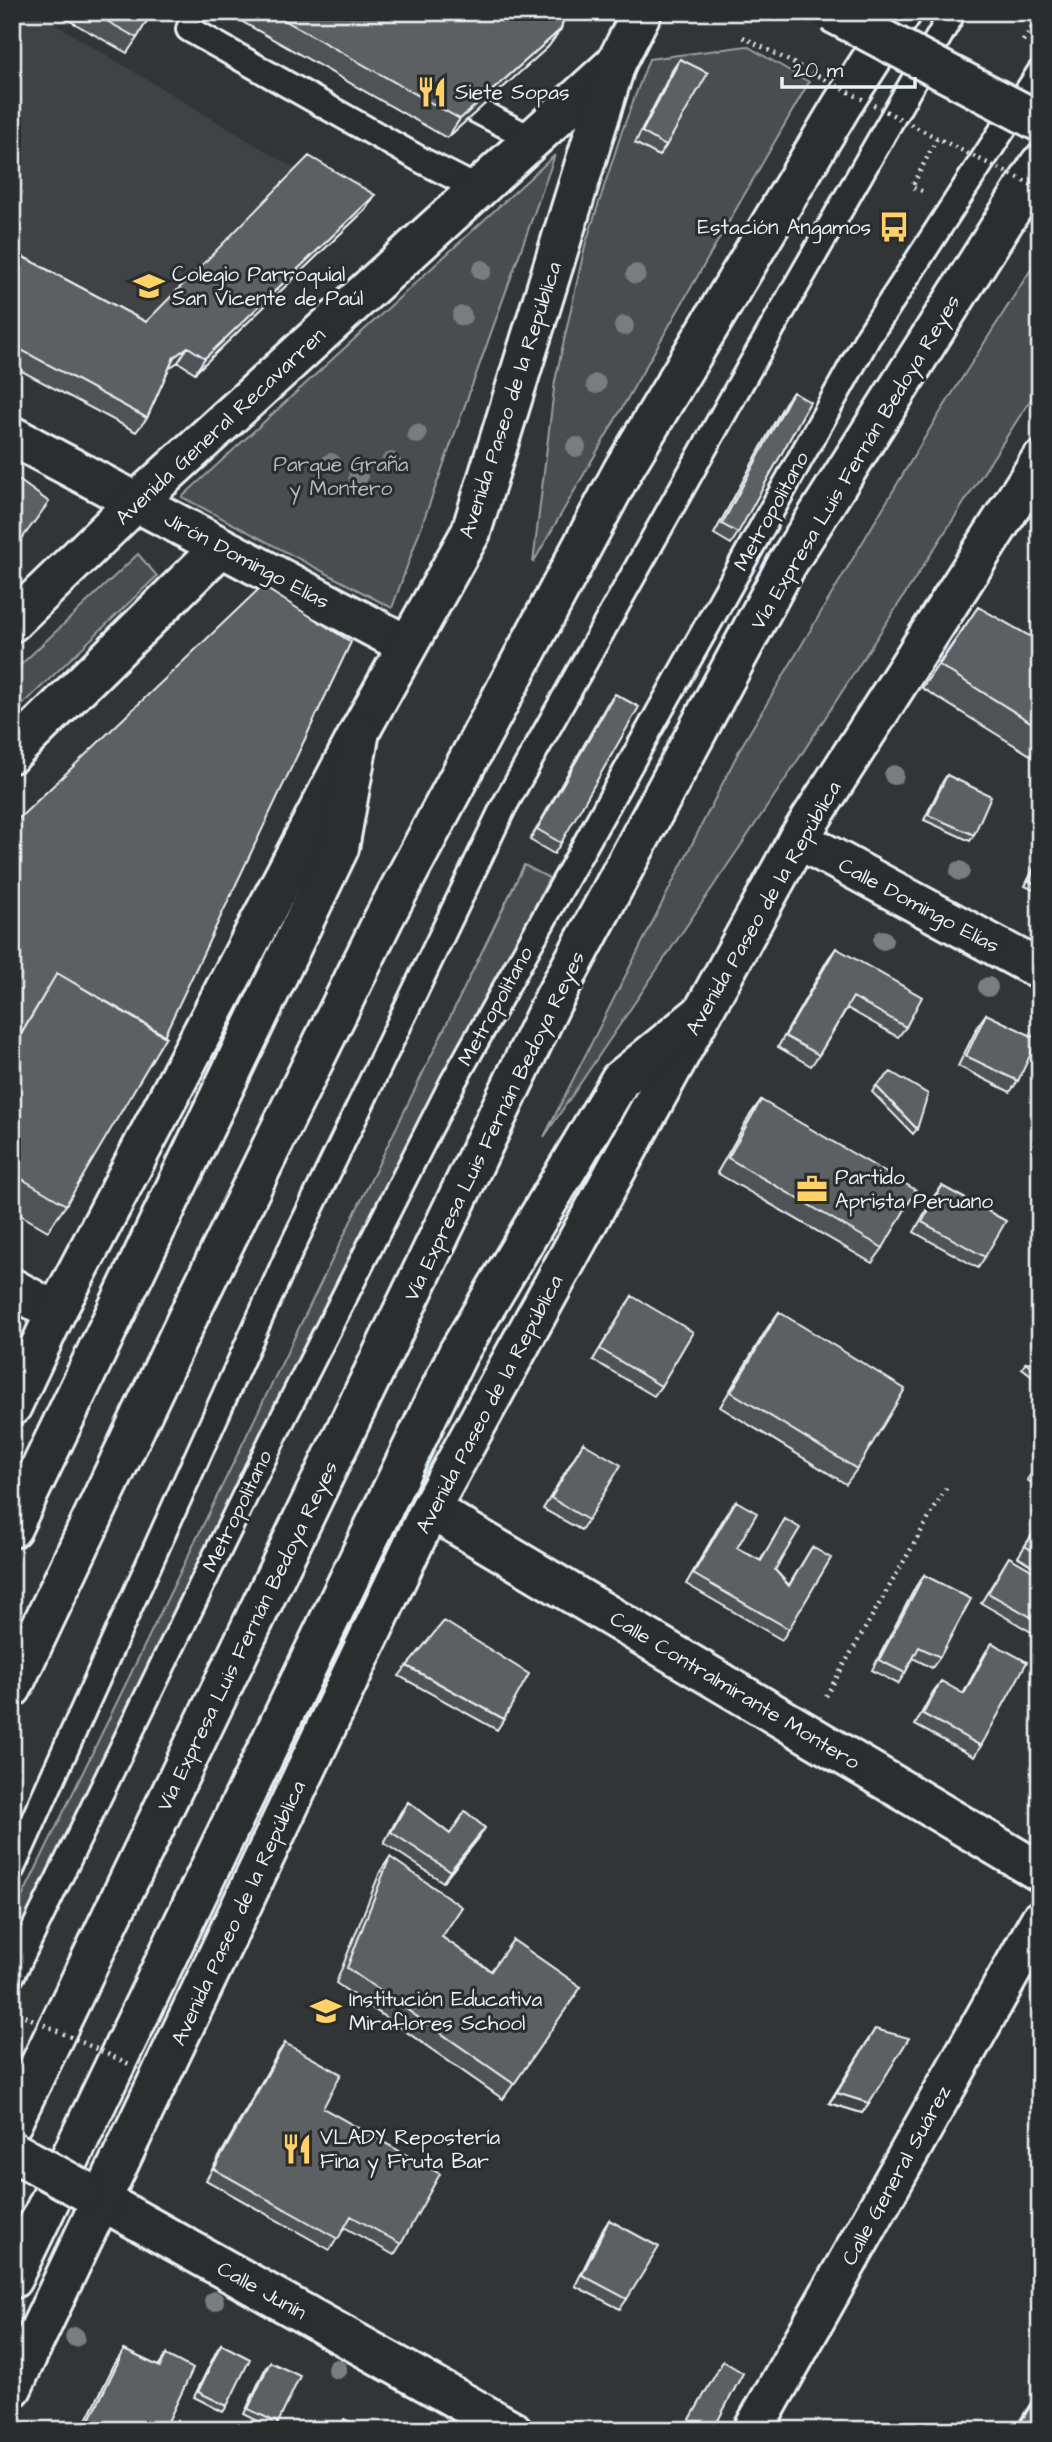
<svg xmlns="http://www.w3.org/2000/svg" width="1052" height="2442" font-family="'Architects Daughter',sans-serif">
<rect width="100%" height="100%" fill="#323536"/>
<filter id="ink" filterUnits="userSpaceOnUse"><feTurbulence type="fractalNoise" baseFrequency=".0143" numOctaves="2"/><feDisplacementMap in="SourceGraphic" scale="14" xChannelSelector="R" yChannelSelector="G"/><feConvolveMatrix kernelMatrix="1 2 1 2 8 2 1 2 1" color-interpolation-filters="sRGB"/></filter>
<g filter="url(#ink)">
<path fill="#3f4244" d="M 12,12 L 35,12 L 299,171 L 195,373 L 178,362 L 163,372 L 136,432 L 12,366 Z"/>
<path fill="#494d4f" stroke="#989fa4" stroke-width="2" d="M 747,46 L 809,82 L 533,563 L 555,381 L 585,246 L 622,131 L 649,59 Z
M 555,155 L 392,608 L 182,497 Z
M 1040,255 L 1040,385 L 783,783 L 544,1137 L 741,747 L 931,427 Z
M 138,554 L 157,576 L 12,715 L 12,673 Z
M 524,865 L 549,878 L 12,1974 L 12,1918 Z"/>
<g fill="none" stroke-linecap="round" stroke-linejoin="round">
<g stroke="#e8f1f8" stroke-width="30">
<path id="lane" d="M 189,29 L 423,161 L 478,189
M 449,96 L 532,139
M 12,1868 L 290,1251 L 503,808 L 739,386 L 953,12
M 12,1975 L 276,1432 L 453,1082 L 868,337 L 1040,72"/>
</g>
<g stroke="#e8f1f8" stroke-width="44">
<path id="street" d="M 12,436 L 136,502
M 798,839 L 1040,970
M 12,1288 L 56,1312
M 430,1509 L 1040,1872
M 83,2190 L 512,2430
M 753,2430 L 1040,1920"/>
</g>
<g stroke="#e8f1f8" stroke-width="44">
<path id="secondary" d="M 136,502 L 407,645
M 12,622 L 136,502 L 616,63
M 12,753 L 221,547"/>
</g>
<g stroke="#e8f1f8" stroke-width="44">
<path id="primary" d="M 12,1406 L 56,1312 L 360,731 L 471,532 L 616,63 L 642,12
M 12,2388 L 430,1509 L 798,839 L 1040,461"/>
</g>
<g stroke="#e8f1f8" stroke-width="44">
<path id="highway" d="M 12,1528 L 339,848 L 360,731
M 12,1688 L 188,1317 L 384,918 L 623,470 L 842,105 L 902,12
M 12,2123 L 552,1002 L 787,564 L 1040,164
M 12,2279 L 458,1353 L 620,1080 L 702,1013"/>
</g>
<path stroke="#e8f1f8" stroke-width="4.5" stroke-dasharray="2 5" stroke-linecap="butt" d="M 1023,41 L 1040,15
M 922,191 L 912,187 L 937,138
M 826,1696 L 948,1485"/>
<use href="#lane" stroke="#2a2d2e" stroke-width="24"/>
<use href="#street" stroke="#2a2d2e" stroke-width="38"/>
<use href="#secondary" stroke="#2a2d2e" stroke-width="38"/>
<use href="#primary" stroke="#2a2d2e" stroke-width="38"/>
<use href="#highway" stroke="#2a2d2e" stroke-width="38"/>
<g stroke="#e8f1f8" stroke-width="44" stroke-linecap="butt">
<path id="street-bridge" d="M 12,2151 L 83,2190"/>
</g>
<g stroke="#e8f1f8" stroke-width="44" stroke-linecap="butt">
<path id="primary-bridge" d="M 831,12 L 1040,122"/>
</g>
<path stroke="#e8f1f8" stroke-width="4.5" stroke-dasharray="2 5" stroke-linecap="butt" d="M 743,37 L 937,138 L 1040,189
M 12,2010 L 129,2064"/>
<use href="#street-bridge" stroke="#2a2d2e" stroke-width="38"/>
<use href="#primary-bridge" stroke="#2a2d2e" stroke-width="38"/>
</g>
<g fill="#777d80">
<circle cx="482" cy="270" r="10"/>
<circle cx="636" cy="274" r="10"/>
<circle cx="462" cy="316" r="10"/>
<circle cx="624" cy="326" r="10"/>
<circle cx="596" cy="384" r="10"/>
<circle cx="417" cy="434" r="10"/>
<circle cx="576" cy="447" r="10"/>
<circle cx="391" cy="462" r="10"/>
<circle cx="331" cy="463" r="10"/>
<circle cx="358" cy="477" r="10"/>
<circle cx="894" cy="775" r="10"/>
<circle cx="960" cy="871" r="10"/>
<circle cx="883" cy="940" r="10"/>
<circle cx="988" cy="987" r="10"/>
<circle cx="214" cy="2301" r="10"/>
<circle cx="75" cy="2337" r="10"/>
<circle cx="337" cy="2369" r="10"/>
</g>
<path fill="#4f5355" stroke="#e8f1f8" stroke-width="2" d="M 54,12 L 152,12 L 137,38 L 127,53 Z
M 225,12 L 565,12 L 561,29 L 548,47 L 447,138 Z
M 680,59 L 666,146 L 659,156 L 635,143 L 673,69 Z
M 375,195 L 365,210 L 195,373 L 178,362 L 169,368 L 147,418 L 136,432 L 12,366 L 12,251 L 146,322 Z
M 793,392 L 738,533 L 731,544 L 714,534 L 785,403 Z
M 978,607 L 1040,642 L 1040,761 L 922,688 Z
M 615,694 L 561,843 L 554,854 L 530,840 L 607,704 Z
M 947,775 L 974,835 L 970,841 L 924,820 L 943,781 Z
M 12,825 L 66,1205 L 48,1231 L 12,1210 Z
M 1040,855 L 1040,893 L 1025,886 Z
M 836,948 L 906,1027 L 898,1037 L 847,1008 L 819,1055 L 811,1066 L 778,1047 L 828,959 Z
M 986,1014 L 1018,1081 L 1010,1092 L 958,1066 L 979,1024 Z
M 876,1086 L 917,1129 L 913,1134 L 872,1092 Z
M 761,1100 L 883,1248 L 872,1263 L 717,1173 L 750,1115 Z
M 942,1186 L 985,1257 L 978,1268 L 914,1232 L 934,1196 Z
M 632,1296 L 661,1386 L 654,1396 L 593,1360 Z
M 779,1312 L 857,1469 L 846,1484 L 720,1407 L 768,1327 Z
M 1040,1361 L 1040,1382 L 1022,1368 L 1026,1363 Z
M 583,1443 L 588,1520 L 581,1530 L 543,1509 Z
M 1040,1460 L 1040,1488 L 1027,1480 Z
M 736,1501 L 737,1548 L 760,1561 L 785,1519 L 775,1570 L 789,1585 L 812,1547 L 789,1629 L 782,1640 L 686,1584 L 728,1511 Z
M 1040,1522 L 1040,1571 L 1018,1557 Z
M 1009,1557 L 1040,1575 L 1040,1637 L 981,1603 Z
M 924,1575 L 940,1657 L 932,1668 L 913,1658 L 905,1673 L 898,1684 L 872,1670 L 916,1586 Z
M 992,1643 L 981,1746 L 974,1757 L 915,1725 L 933,1692 L 941,1681 L 963,1694 L 985,1653 Z
M 407,1666 L 504,1719 L 497,1730 L 399,1676 Z
M 408,1802 L 450,1834 L 478,1839 L 443,1882 L 384,1843 L 400,1813 Z
M 390,1857 L 442,1937 L 491,1971 L 581,1987 L 503,2099 L 336,1983 L 380,1872 Z
M 875,2029 L 869,2103 L 862,2113 L 829,2103 Z
M 285,2043 L 401,2244 L 394,2255 L 344,2227 L 330,2250 L 206,2180 L 278,2053 Z
M 609,2220 L 627,2299 L 620,2309 L 575,2286 L 602,2231 Z
M 221,2344 L 227,2406 L 223,2412 L 194,2397 L 217,2350 Z
M 124,2350 L 158,2366 L 166,2355 L 164,2430 L 82,2430 L 114,2365 Z
M 270,2362 L 278,2423 L 274,2429 L 244,2414 L 266,2367 Z
M 1040,2388 L 1040,2430 L 1014,2430 Z"/>
<path fill="#404345" stroke="#e8f1f8" stroke-width="2" d="M 561,29 L 548,47 L 447,138 L 460,119 Z
M 375,195 L 365,210 L 195,373 L 205,358 Z
M 188,347 L 178,362 L 163,372 L 174,357 Z
M 485,1828 L 478,1839 L 443,1882 L 450,1871 Z
M 837,2093 L 869,2103 L 862,2113 L 829,2103 Z"/>
<path fill="#5c6063" stroke="#e8f1f8" stroke-width="2" d="M 91,12 L 152,12 L 137,38 Z
M 270,12 L 565,12 L 561,29 L 460,119 Z
M 680,59 L 708,73 L 666,146 L 642,132 Z
M 309,156 L 375,195 L 205,358 L 188,347 L 174,357 L 147,418 L 12,345 L 12,251 L 146,322 Z
M 793,392 L 810,402 L 738,533 L 722,524 Z
M 12,475 L 49,502 L 12,552 Z
M 262,586 L 351,642 L 164,1036 L 57,973 L 12,1049 L 12,825 Z
M 978,607 L 1040,642 L 1040,728 L 939,665 Z
M 615,694 L 639,707 L 561,843 L 537,829 Z
M 947,775 L 991,796 L 974,835 L 928,815 Z
M 1040,858 L 1040,886 L 1029,881 Z
M 836,948 L 922,997 L 906,1027 L 853,997 L 819,1055 L 785,1036 Z
M 57,973 L 166,1036 L 66,1205 L 12,1173 L 12,1050 Z
M 986,1014 L 1038,1039 L 1018,1081 L 966,1056 Z
M 891,1072 L 928,1094 L 917,1129 L 876,1086 Z
M 761,1100 L 916,1190 L 883,1248 L 728,1158 Z
M 942,1186 L 1006,1221 L 985,1257 L 922,1222 Z
M 632,1296 L 693,1332 L 661,1386 L 600,1349 Z
M 779,1312 L 905,1389 L 857,1469 L 731,1392 Z
M 1040,1361 L 1040,1373 L 1026,1363 Z
M 583,1443 L 621,1465 L 588,1520 L 551,1498 Z
M 1040,1461 L 1040,1473 L 1035,1470 Z
M 736,1501 L 757,1513 L 737,1548 L 761,1561 L 785,1519 L 800,1528 L 775,1570 L 789,1586 L 812,1547 L 831,1558 L 789,1629 L 693,1574 Z
M 1040,1523 L 1040,1556 L 1025,1546 Z
M 1009,1557 L 1040,1575 L 1040,1622 L 988,1593 Z
M 924,1575 L 971,1599 L 940,1657 L 919,1647 L 905,1673 L 879,1660 Z
M 444,1621 L 529,1674 L 504,1719 L 407,1666 Z
M 992,1643 L 1027,1662 L 981,1746 L 923,1714 L 941,1681 L 964,1694 Z
M 408,1802 L 450,1834 L 465,1811 L 485,1828 L 450,1871 L 391,1832 Z
M 390,1857 L 462,1907 L 442,1937 L 491,1971 L 513,1940 L 581,1987 L 514,2084 L 347,1968 Z
M 875,2029 L 909,2038 L 869,2103 L 837,2093 Z
M 285,2043 L 341,2074 L 323,2108 L 440,2174 L 401,2244 L 351,2216 L 338,2239 L 214,2169 Z
M 609,2220 L 659,2247 L 627,2299 L 582,2275 Z
M 221,2344 L 250,2359 L 227,2406 L 198,2392 Z
M 124,2350 L 160,2367 L 166,2355 L 193,2369 L 164,2430 L 85,2430 Z
M 723,2361 L 743,2373 L 713,2430 L 684,2430 Z
M 270,2362 L 300,2376 L 278,2423 L 248,2409 Z
M 1040,2390 L 1040,2430 L 1016,2430 Z
M 344,2419 L 367,2430 L 338,2430 Z"/>
</g>
<defs>
<g id="restaurant-bare" transform="scale(2.415)"><path d="M-5-6h1v4h1v-4h1v4h1v-4h1v5L-1.5 .5V6h-2V.5L-5-1ZM5-6V6H3V1.5H1.5Q1.5-4 5-6Z" fill="#ffd166" stroke="#2a2d2e" stroke-width="2.5" paint-order="stroke"/></g>
<g id="bus-bare" transform="scale(2.415)"><path d="M-5-6H5V4H4V6H2V4H-2V6H-4V4H-5ZM-3.5-4V0h7V-4ZM-3.5 1.2v1.5H-2V1.2ZM2 1.2v1.5H3.5V1.2Z" fill="#ffd166" stroke="#2a2d2e" stroke-width="2.5" paint-order="stroke"/></g>
<g id="school-bare" transform="scale(2.415)"><path d="M0-5L7-2L0 1L-7-2ZM-4 1L0 2.5L4 1V4Q0 6-4 4Z" fill="#ffd166" stroke="#2a2d2e" stroke-width="2.5" paint-order="stroke"/></g>
<g id="office-bare" transform="scale(2.415)"><path d="M-6-3h4V-5.5h4V-3h4V5H-6ZM-1-4.5V-3h2v-1.5ZM-6 0V1H6V0Z" fill="#ffd166" stroke="#2a2d2e" stroke-width="2.5" paint-order="stroke"/></g>
</defs>
<g fill-rule="evenodd">
<use href="#restaurant-bare" x="432" y="92"/>
<use href="#bus-bare" x="894" y="227"/>
<use href="#school-bare" x="149" y="286"/>
<use href="#office-bare" x="812" y="1189"/>
<use href="#school-bare" x="326" y="2011"/>
<use href="#restaurant-bare" x="297" y="2149"/>
</g>
<g text-anchor="middle" stroke-width="6" stroke-linejoin="round" paint-order="stroke">
<g font-size="21" fill="#e8f1f8" stroke="#2a2d2e" text-anchor="start">
<text x="455" y="99">Siete Sopas</text>
<text x="871" y="234" text-anchor="end">Estación Angamos</text>
<text x="172" y="281">Colegio Parroquial<tspan x="172" dy="24">San Vicente de Paúl</tspan></text>
<text x="835" y="1184">Partido<tspan x="835" dy="24">Aprista Peruano</tspan></text>
<text x="349" y="2006">Institución Educativa<tspan x="349" dy="24">Miraflores School</tspan></text>
<text x="320" y="2144">VLADY Repostería<tspan x="320" dy="24">Fina y Fruta Bar</tspan></text>
</g>
<g font-size="21" fill="#e8f1f8" stroke="#2a2d2e">
<text transform="translate(510 400) rotate(-72)" y="7">Avenida Paseo de la República</text>
<text transform="translate(220 426) rotate(-43)" y="7">Avenida General Recavarren</text>
<text transform="translate(855 462) rotate(-59)" y="7">Vía Expresa Luis Fernán Bedoya Reyes</text>
<text transform="translate(771 511) rotate(-61)" y="7">Metropolitano</text>
<text transform="translate(247 560) rotate(28)" y="7">Jirón Domingo Elías</text>
<text transform="translate(919 905) rotate(28)" y="7">Calle Domingo Elías</text>
<text transform="translate(763 908) rotate(-60)" y="7">Avenida Paseo de la República</text>
<text transform="translate(495 1006) rotate(-61)" y="7">Metropolitano</text>
<text transform="translate(494 1126) rotate(-64)" y="7">Vía Expresa Luis Fernán Bedoya Reyes</text>
<text transform="translate(489 1404) rotate(-62)" y="7">Avenida Paseo de la República</text>
<text transform="translate(237 1511) rotate(-64)" y="7">Metropolitano</text>
<text transform="translate(247 1636) rotate(-64)" y="7">Vía Expresa Luis Fernán Bedoya Reyes</text>
<text transform="translate(735 1690) rotate(31)" y="7">Calle Contralmirante Montero</text>
<text transform="translate(238 1913) rotate(-65)" y="7">Avenida Paseo de la República</text>
<text transform="translate(896 2175) rotate(-61)" y="7">Calle General Suárez</text>
<text transform="translate(262 2290) rotate(29)" y="7">Calle Junín</text>
</g>
<g font-size="21" fill="#b0b8bd" stroke="#2a2d2e">
<text x="341" y="471">Parque Graña<tspan x="341" dy="24">y Montero</tspan></text>
</g>
</g>
<rect width="1052" height="2442" fill="none" stroke="#2a2d2e" stroke-width="42"/>
<rect x="21" y="21" width="1010" height="2400" fill="none" stroke="#e8f1f8" stroke-width="2.5" filter="url(#ink)"/>
<path d="M782 77v10h133v-10" fill="none" stroke="#e8f1f8" stroke-width="3.5"/>
<text x="793" y="77" font-size="21" fill="#e8f1f8" stroke="#2a2d2e" stroke-width="5" paint-order="stroke">20 m</text>
</svg>
